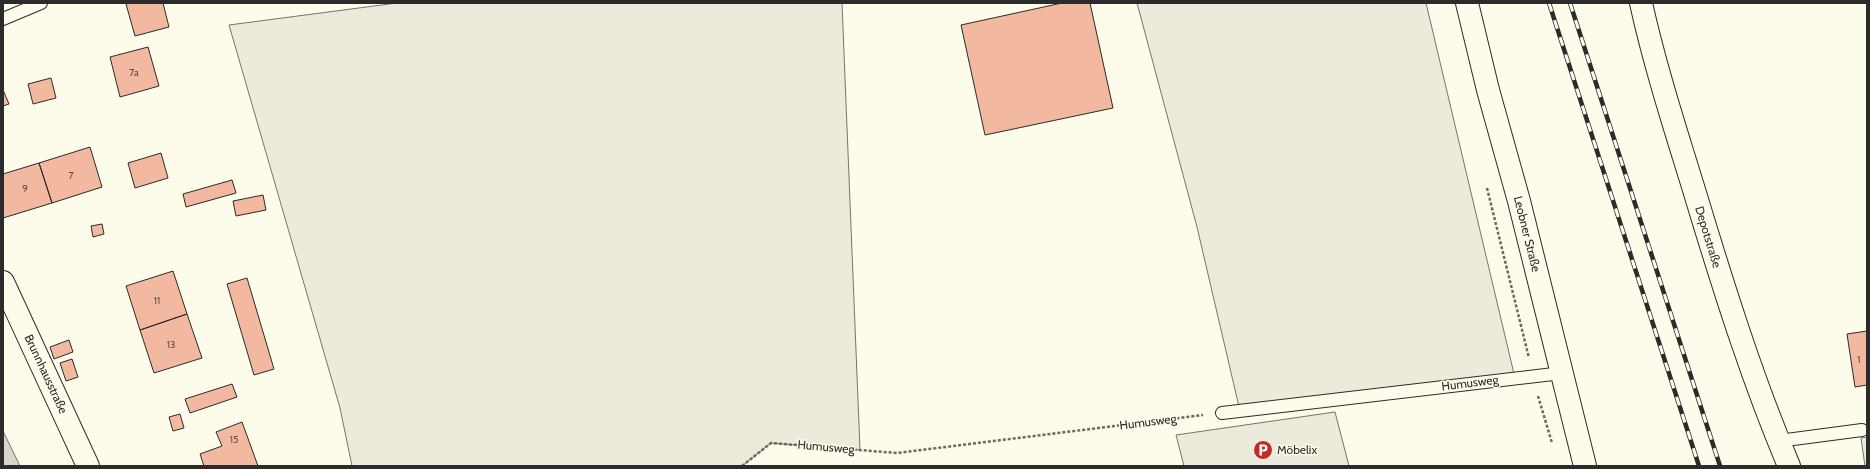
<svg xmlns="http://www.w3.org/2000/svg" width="1870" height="469" font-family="Cabin,sans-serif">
<rect width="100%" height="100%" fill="#fdfbea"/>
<path fill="#ecebdb" stroke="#74746e" d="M 397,3 L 842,3 L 860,450 L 771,443 L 742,466 L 352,466 L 340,408 L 229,25 Z
M 1137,3 L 1426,3 L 1515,378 L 1240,411 L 1197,227 Z"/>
<path fill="#eceadb" stroke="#74746e" d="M 1335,412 L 1349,466 L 1184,466 L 1176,435 Z
M 1867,437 L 1867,466 L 1865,466 L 1861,438 Z"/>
<path fill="#d8d7c9" stroke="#74746e" d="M 3,431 L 20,466 L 3,466 Z"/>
<path fill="#f2b8a0" stroke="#2b2b2b" d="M 130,3 L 163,3 L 169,27 L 135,36 L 126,4 Z
M 1062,3 L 1090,3 L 1113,108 L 985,135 L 961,25 Z
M 148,47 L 159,86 L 120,97 L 110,57 Z
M 51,78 L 56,98 L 33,104 L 28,84 Z
M 3,90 L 9,104 L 3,106 Z
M 90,147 L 102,187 L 52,203 L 39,163 Z
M 161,153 L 168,178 L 135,188 L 128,163 Z
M 39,163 L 52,203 L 3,218 L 3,174 Z
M 232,180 L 236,193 L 186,207 L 183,194 Z
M 263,195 L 266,210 L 236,216 L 233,201 Z
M 102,224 L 104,234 L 93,237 L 91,226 Z
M 173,271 L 187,314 L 140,330 L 126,286 Z
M 247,278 L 274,369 L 254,375 L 227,284 Z
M 187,314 L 202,358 L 154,373 L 140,330 Z
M 1867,331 L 1867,385 L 1855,387 L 1847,334 Z
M 69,340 L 73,352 L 54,359 L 50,347 Z
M 72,359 L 78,377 L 66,381 L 60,363 Z
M 232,384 L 237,397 L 190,413 L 185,399 Z
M 180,414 L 184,428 L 173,431 L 169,417 Z
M 242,422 L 258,466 L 204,466 L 200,454 L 222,446 L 216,432 Z"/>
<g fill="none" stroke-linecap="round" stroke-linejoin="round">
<g stroke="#2b2b2b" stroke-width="14">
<path id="lane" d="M 3,19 L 41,3
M 1222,413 L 1562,373
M 1778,441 L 1862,430"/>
</g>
<g stroke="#2b2b2b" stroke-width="24">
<path id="street" d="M 1641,3 C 1656,71 1678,137 1698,203 C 1725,292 1753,381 1789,466
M 3,282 L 88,466"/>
</g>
<g stroke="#2b2b2b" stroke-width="24">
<path id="primary" d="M 1467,3 L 1488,90 L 1519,201 L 1585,466"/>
</g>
<path stroke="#6a6964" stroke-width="2.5" stroke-dasharray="3 2" stroke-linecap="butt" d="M 1487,188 L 1529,358
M 1538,396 L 1552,443
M 742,466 L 771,443 L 897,453 L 1203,415"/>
<use href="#lane" stroke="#fdfbea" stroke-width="12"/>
<use href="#street" stroke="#fdfbea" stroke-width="22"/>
<use href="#primary" stroke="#fdfbea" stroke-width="22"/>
<g stroke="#2b2b2b" stroke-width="4.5">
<path id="rail" d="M 1549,3 L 1699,466
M 1570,3 L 1720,466"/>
</g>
<use href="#rail" stroke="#fdfbea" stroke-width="3" stroke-dasharray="9" stroke-linecap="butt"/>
</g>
<defs>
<g id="parking-disc" transform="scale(1)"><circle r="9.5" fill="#c62828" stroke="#fdfbea"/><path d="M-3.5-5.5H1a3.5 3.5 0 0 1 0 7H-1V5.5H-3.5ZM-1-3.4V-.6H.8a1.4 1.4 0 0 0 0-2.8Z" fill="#fff"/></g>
</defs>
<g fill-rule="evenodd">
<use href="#parking-disc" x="1263" y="450"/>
</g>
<g text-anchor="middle" stroke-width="3" stroke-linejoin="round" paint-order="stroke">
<g font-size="10" fill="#5d4e48">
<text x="134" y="76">7a</text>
<text x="71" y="179">7</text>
<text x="25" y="192">9</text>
<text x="157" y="304">11</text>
<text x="171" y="348">13</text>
<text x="1859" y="363">1</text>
<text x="234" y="443">15</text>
</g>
<g font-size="12" fill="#2b2b2b" stroke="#fdfbea">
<text transform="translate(1527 234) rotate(76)" y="4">Leobner Straße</text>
<text transform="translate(1708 237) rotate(73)" y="4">Depotstraße</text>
<text transform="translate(46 374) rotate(65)" y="4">Brunnhausstraße</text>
<text transform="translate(1470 383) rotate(-7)" y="4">Humusweg</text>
<text transform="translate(1148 422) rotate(-7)" y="4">Humusweg</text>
<text transform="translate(826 447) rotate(5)" y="4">Humusweg</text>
</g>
<g font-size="12" fill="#2b2b2b" stroke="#fdfbea" text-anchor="start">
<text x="1277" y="454">Möbelix</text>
</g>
</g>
<rect width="1870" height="469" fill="none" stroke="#2b2b2b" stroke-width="8"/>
</svg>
